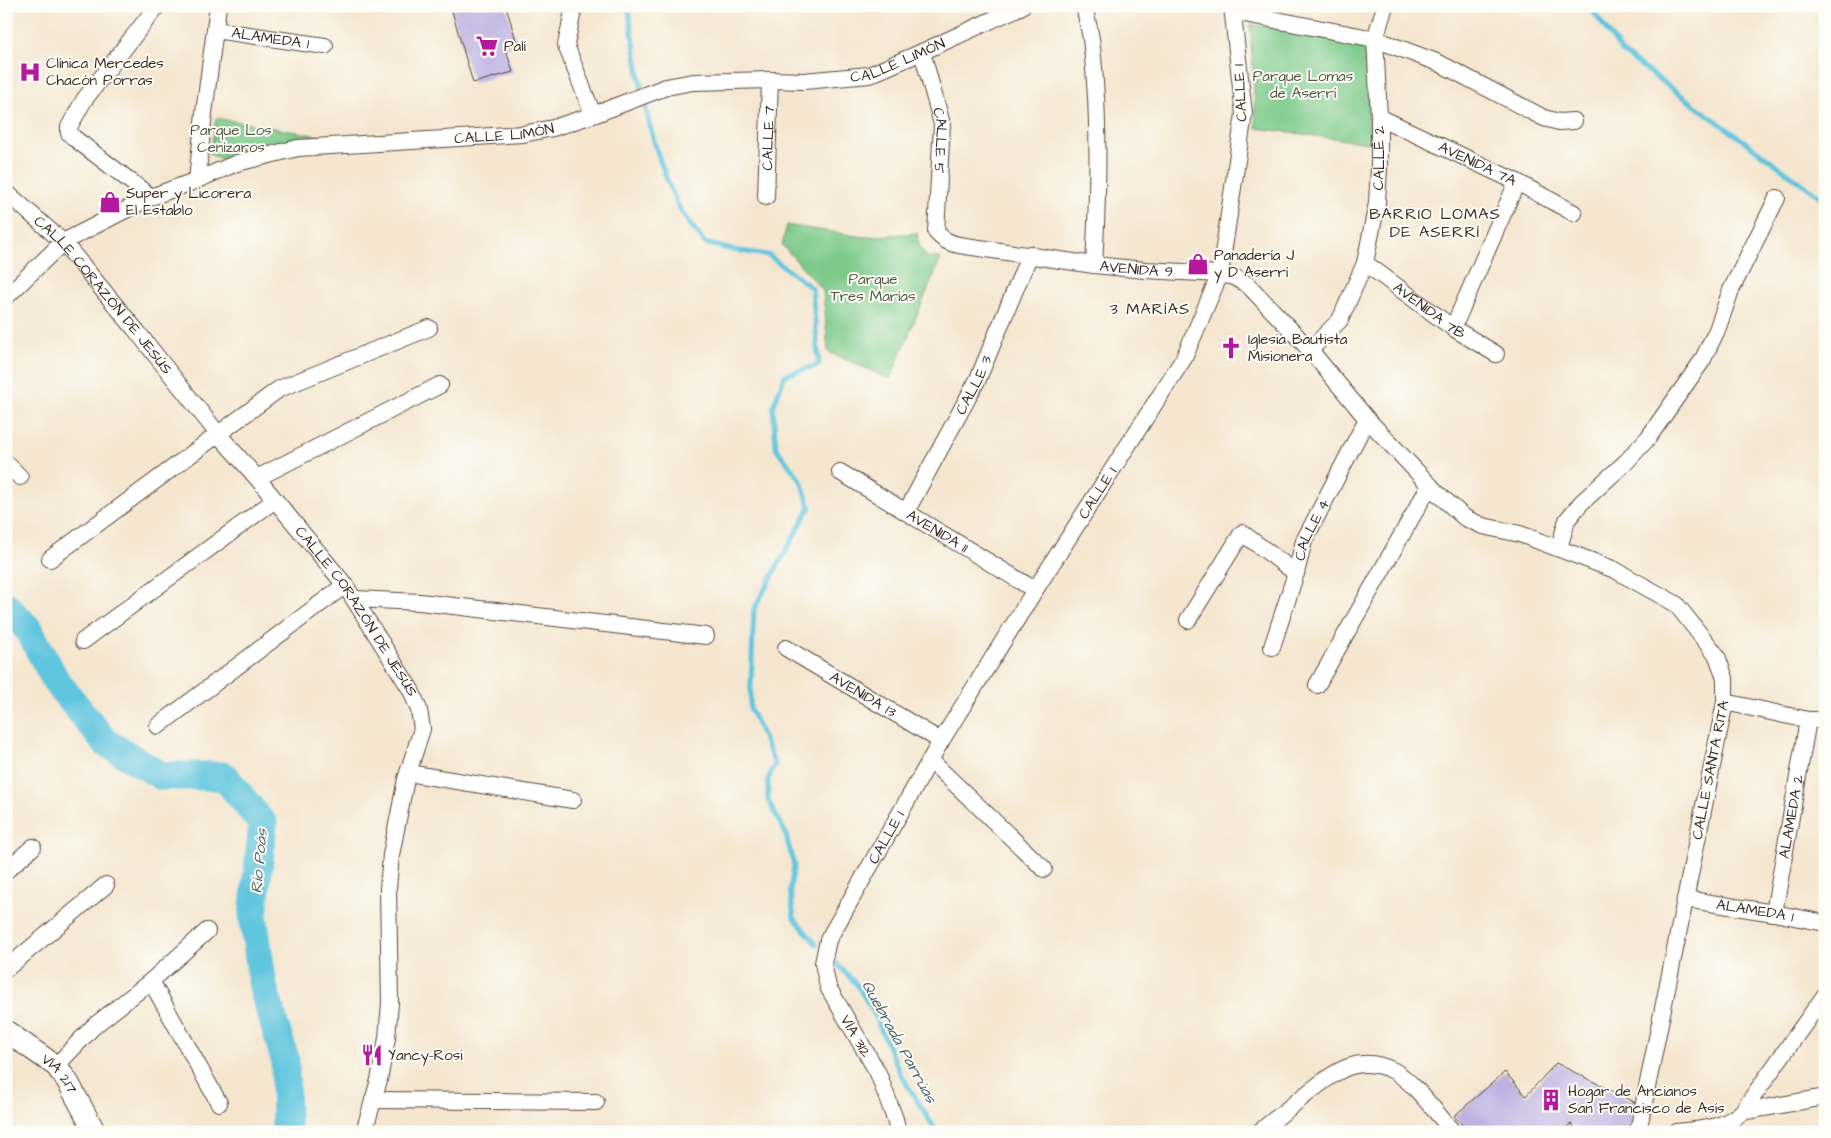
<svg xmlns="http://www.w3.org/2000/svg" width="1831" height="1138" font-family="'Architects Daughter',sans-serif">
<rect width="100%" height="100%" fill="#fdfcf7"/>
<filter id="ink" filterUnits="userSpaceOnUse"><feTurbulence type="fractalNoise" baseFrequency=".02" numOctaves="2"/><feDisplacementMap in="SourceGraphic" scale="10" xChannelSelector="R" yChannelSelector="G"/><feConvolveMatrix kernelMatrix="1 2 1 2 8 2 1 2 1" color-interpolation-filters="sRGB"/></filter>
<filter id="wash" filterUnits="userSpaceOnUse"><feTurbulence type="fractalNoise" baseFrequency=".0096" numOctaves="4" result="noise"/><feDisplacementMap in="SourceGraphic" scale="20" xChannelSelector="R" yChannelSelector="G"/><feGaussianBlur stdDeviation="1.12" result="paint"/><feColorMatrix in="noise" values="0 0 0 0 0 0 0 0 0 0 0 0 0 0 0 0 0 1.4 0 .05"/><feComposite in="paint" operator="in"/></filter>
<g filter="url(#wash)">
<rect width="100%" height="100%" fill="#f4e6cf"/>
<path fill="#7bc989" stroke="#5b7a54" d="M 1250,24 L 1369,47 L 1369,143 L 1256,128 Z
M 216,118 L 331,138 L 220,159 L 210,154 Z
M 787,225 L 864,237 L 917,233 C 918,244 921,250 928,258 L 941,258 L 890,379 L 828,352 L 823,290 L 782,245 Z"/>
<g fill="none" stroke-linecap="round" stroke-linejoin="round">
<path stroke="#60c5de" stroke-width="5" d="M 628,6 C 639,75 648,146 680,209 C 686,221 697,232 705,243 L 733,250 L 768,255 L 812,288 L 819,365 L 785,375 L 773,407 L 776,448 L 801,481 L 810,507 L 754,609 L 750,708 L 775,764 L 768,779 L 768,800 L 785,832 L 794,865 L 790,890 L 794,918 L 816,944
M 1590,7 L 1623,53 L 1825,200
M 837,964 L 857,985 L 874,1014 L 901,1075 L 937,1132"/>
<path stroke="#60c5de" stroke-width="29" d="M 6,606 L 28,629 L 56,681 L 105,742 L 162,776 L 224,776 L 263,824 L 253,915 L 263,987 L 285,1059 L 286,1132"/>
</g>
<g id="blocks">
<path fill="#bfb2e1" d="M 458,6 L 506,6 L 517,44 L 505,47 L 513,72 L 473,83 L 451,8 Z
M 1556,1063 L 1636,1103 L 1631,1132 L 1582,1132 L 1571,1124 L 1559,1132 L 1469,1132 L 1454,1116 L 1505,1072 L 1526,1096 Z"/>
</g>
</g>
<g filter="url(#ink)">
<use href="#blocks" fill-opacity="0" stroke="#574639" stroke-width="1"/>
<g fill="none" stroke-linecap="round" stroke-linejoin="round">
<g stroke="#574639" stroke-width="18">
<g id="minor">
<path d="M 574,6 L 566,45 L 593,115"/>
<path d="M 1084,6 C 1087,20 1091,34 1092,47 C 1100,120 1098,193 1094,265"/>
<path d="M 1234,12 L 1375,39 L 1439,63 L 1544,118 L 1559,122 L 1574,121"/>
<path id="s1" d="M 215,30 L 325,46"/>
<path id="s2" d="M 922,52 L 942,124 L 936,232 C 943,240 949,243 959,245 L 1094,265 L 1145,270 L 1220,274 L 1234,277 L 1248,285 L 1310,350 L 1367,419 L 1437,493 L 1465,518 L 1483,526 L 1520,534 L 1615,570 L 1676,604 L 1717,656 L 1725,678 L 1725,702 L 1638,1132"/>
<path id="s3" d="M 1379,117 L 1517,182 L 1574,213"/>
<path d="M 197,180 L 204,113 L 218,6"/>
<path id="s4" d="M 6,192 L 63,242 L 135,329 L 218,434 L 257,478 L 345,585 L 411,690 L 419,710 L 422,729 L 406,779 L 391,855 L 388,888 L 390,1003 L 387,1038 L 379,1080 L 364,1132"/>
<path d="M 151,197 L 74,138 L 69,133 L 69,127 L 84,100 L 157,6"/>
<path id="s5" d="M 766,197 L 770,80"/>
<path id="s6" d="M 1365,263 L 1453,328 L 1496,354"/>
<path id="s7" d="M 6,297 L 63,242 L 151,197 L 197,180 L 237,163 L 298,148 L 523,134 L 553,128 L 593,115 L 666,87 L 693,82 L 770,80 L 804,81 L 869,75 L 922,52 L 1022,6"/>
<path d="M 1453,328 L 1517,182"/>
<path id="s8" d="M 1310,350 L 1340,320 L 1365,263 L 1377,203 L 1379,168 L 1379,117 L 1375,39 L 1385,6"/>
<path d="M 6,463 L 20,477"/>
<path id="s9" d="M 840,472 L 1035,590"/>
<path d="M 257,478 L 440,385"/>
<path id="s10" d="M 906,512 L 978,379 L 1030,254"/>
<path d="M 1559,548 L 1567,520 L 1581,503 L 1626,462 L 1648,438 L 1702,361 L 1717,330 L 1731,290 L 1777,198"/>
<path d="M 50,559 L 279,389 L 429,328"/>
<path d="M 354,599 L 420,602 L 706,636"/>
<path d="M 1188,620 L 1242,533 L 1296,573"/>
<path d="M 83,641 L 275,500"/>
<path id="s11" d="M 1272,647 L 1296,573 L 1304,541 L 1367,419"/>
<path id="s12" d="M 786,648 L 941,741"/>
<path d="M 1317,685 L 1430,485"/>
<path d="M 1725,702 L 1808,720 L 1825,720"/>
<path d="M 158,726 L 345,585"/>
<path d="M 930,760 L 1044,869"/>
<path d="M 408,773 L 573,800"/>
<path d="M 6,871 L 33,847"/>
<path id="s13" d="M 1685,899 L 1774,913 L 1825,923"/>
<path id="s14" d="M 1774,913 L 1808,720"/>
<path d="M 6,969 L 106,885"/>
<path d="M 151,981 L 219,1103"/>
<path d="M 56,1066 L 94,1026 L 151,981 L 207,931"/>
<path d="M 373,1100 L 596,1102"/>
<path d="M 1742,1112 L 1825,1097"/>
<path id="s15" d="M 898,1132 L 895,1119 L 878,1073 L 828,987 L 823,963 L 828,940 L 941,741 L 1035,590 L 1184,358 L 1220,274 L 1244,114 L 1232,6"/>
<path d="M 1259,1132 C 1274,1120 1289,1108 1304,1096 C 1333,1074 1356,1052 1394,1071 C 1413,1081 1438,1115 1453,1132"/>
<path d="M 1677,1132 C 1702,1129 1723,1129 1742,1112 L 1825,995"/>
</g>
</g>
<g stroke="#574639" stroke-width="23">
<g id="major">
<path id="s16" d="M 6,1031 L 56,1066 L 68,1082 L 95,1132"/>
</g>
</g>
<use href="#minor" stroke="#fff" stroke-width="16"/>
<use href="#major" stroke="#fff" stroke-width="21"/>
</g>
</g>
<defs>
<g id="supermarket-bare" transform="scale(1.725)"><path d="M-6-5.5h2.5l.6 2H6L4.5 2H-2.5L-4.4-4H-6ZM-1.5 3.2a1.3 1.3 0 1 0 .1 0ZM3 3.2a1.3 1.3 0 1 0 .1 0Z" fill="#b5179e" stroke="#fdfcf7" stroke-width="2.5" paint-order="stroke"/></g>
<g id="hospital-bare" transform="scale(1.725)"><path d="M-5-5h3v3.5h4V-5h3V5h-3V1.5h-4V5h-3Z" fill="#b5179e" stroke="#fdfcf7" stroke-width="2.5" paint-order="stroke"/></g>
<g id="shop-bare" transform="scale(1.725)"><path d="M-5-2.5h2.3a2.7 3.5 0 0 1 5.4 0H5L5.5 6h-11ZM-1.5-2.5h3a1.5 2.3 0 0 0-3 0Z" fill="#b5179e" stroke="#fdfcf7" stroke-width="2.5" paint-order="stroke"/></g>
<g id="church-bare" transform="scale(1.725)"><path d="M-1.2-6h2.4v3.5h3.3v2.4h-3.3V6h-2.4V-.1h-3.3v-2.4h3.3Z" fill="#b5179e" stroke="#fdfcf7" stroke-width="2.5" paint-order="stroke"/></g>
<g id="restaurant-bare" transform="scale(1.725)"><path d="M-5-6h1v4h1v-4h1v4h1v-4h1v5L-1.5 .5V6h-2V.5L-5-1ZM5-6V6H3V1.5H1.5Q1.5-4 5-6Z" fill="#b5179e" stroke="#fdfcf7" stroke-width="2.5" paint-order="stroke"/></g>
<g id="building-bare" transform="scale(1.725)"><path d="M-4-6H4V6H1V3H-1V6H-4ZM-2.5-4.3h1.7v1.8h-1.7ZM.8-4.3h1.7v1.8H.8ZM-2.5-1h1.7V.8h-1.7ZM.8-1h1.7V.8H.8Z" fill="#b5179e" stroke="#fdfcf7" stroke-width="2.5" paint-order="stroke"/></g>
</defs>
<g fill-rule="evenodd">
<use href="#supermarket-bare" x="487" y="46"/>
<use href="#hospital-bare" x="30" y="72"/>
<use href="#shop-bare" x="110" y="202"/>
<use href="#shop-bare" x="1198" y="264"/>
<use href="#church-bare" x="1231" y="348"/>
<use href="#restaurant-bare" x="372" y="1055"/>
<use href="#building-bare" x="1551" y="1100"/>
</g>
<g text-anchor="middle" stroke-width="4" stroke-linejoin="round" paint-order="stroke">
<g font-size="15" fill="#3b2a1e" stroke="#fdfcf7">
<text dy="5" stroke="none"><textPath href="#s1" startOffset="56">ALAMEDA 1</textPath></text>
<text dy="5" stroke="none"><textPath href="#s7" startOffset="945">CALLE LIMÓN</textPath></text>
<text transform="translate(1240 93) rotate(-93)" y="5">CALLE 1</text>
<text dy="5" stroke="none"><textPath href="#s7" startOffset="540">CALLE LIMÓN</textPath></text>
<text dy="5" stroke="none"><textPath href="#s5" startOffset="59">CALLE 7</textPath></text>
<text dy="5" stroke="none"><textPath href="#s2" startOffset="91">CALLE 5</textPath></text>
<text dy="5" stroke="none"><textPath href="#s8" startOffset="211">CALLE 2</textPath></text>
<text dy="5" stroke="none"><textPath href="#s3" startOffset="109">AVENIDA 7A</textPath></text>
<text dy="5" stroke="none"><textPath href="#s2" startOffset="389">AVENIDA 9</textPath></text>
<text dy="5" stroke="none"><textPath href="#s4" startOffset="142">CALLE CORAZÓN DE JESÚS</textPath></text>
<text dy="5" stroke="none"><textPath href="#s6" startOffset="80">AVENIDA 7B</textPath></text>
<text dy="5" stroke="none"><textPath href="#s10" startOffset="144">CALLE 3</textPath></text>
<text dy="5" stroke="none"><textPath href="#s15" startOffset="732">CALLE 1</textPath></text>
<text dy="5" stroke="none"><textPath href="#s11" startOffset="124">CALLE 4</textPath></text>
<text dy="5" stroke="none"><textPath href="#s9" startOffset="114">AVENIDA 11</textPath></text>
<text dy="5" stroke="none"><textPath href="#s4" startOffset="548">CALLE CORAZÓN DE JESÚS</textPath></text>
<text dy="5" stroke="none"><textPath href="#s12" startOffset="90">AVENIDA 13</textPath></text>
<text transform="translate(1710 770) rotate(-79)" y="5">CALLE SANTA RITA</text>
<text dy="5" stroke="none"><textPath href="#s14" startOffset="98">ALAMEDA 2</textPath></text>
<text dy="5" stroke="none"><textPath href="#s15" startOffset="328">CALLE 1</textPath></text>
<text dy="5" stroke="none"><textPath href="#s13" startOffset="71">ALAMEDA 1</textPath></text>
<text transform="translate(856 1036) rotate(60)" y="5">VÍA 312</text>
<text dy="5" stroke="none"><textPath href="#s16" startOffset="69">VÍA 217</textPath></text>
</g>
<g font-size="15" fill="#3b2a1e" stroke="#fdfcf7" text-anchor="start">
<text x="504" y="51">Palí</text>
<text x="46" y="68">Clínica Mercedes<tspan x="46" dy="17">Chacón Porras</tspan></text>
<text x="126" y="198">Super y Licorera<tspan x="126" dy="17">El Establo</tspan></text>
<text x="1214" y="260">Panadería J<tspan x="1214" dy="17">y D Aserrí</tspan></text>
<text x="1248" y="344">Iglesia Bautista<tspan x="1248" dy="17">Misionera</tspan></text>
<text x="388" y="1060">Yancy-Rosi</text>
<text x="1568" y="1096">Hogar de Ancianos<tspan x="1568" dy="17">San Francisco de Asís</tspan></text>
</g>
<g font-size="15" fill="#4e5a3e" stroke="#fdfcf7">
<text x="1303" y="81">Parque Lomas<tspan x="1303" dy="17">de Aserrí</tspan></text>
<text x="231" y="135">Parque Los<tspan x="231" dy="17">Cenízaros</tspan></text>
<text x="873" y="284">Parque<tspan x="873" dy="17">Tres Marías</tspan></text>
</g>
<g font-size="16" letter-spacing="1" fill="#3b2a1e" stroke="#fdfcf7">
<text x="1435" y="219">BARRIO LOMAS<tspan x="1435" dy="18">DE ASERRÍ</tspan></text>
<text x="1150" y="314">3 MARÍAS</text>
</g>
<g font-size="16" font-style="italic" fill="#486061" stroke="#fdfcf7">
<text transform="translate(258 861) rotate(-85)" y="6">Río Poás</text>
<text transform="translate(900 1041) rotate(61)" y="6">Quebrada Parrúas</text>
</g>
</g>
<rect width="1831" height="1138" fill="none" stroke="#fdfcf7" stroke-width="25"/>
</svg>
